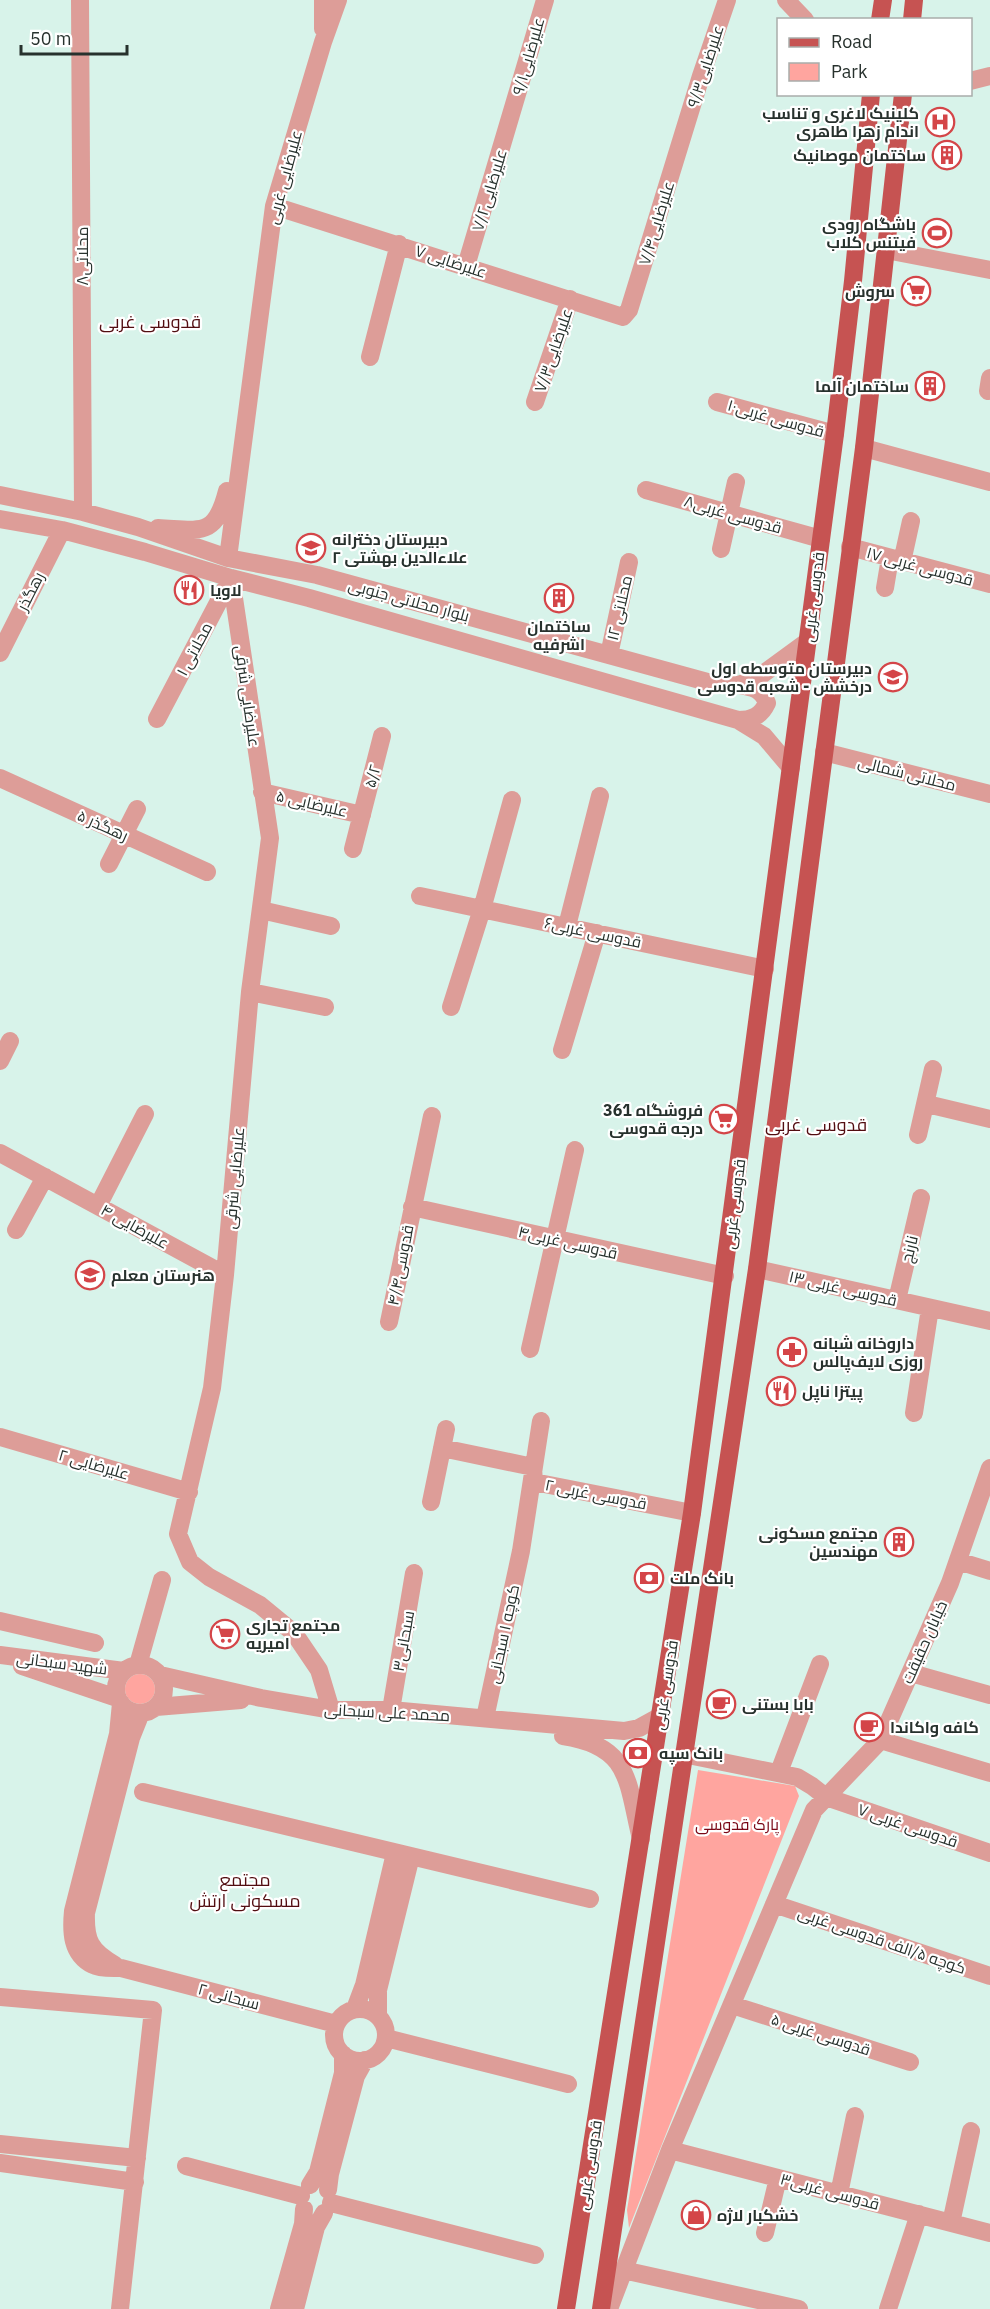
<svg xmlns="http://www.w3.org/2000/svg" width="990" height="2309" font-family="'IBM Plex Sans',Cairo,sans-serif">
<rect width="100%" height="100%" fill="#d8f3ea"/>
<path fill="#ffa59f" d="M125 1689a15 15 0 1 1 30 0a15 15 0 1 1-30 0Z
M 698,1770 L 795,1786 L 799,1796 L 629,2228 L 627,2210 Z"/>
<g fill="none" stroke-linecap="round" stroke-linejoin="round">
<path stroke="#dd9d98" stroke-width="18" d="M 80,0 L 83,512
M 323,0 L 323,29
M 786,0 L 805,20
M 970,81 L 990,76
M 274,206 L 623,317 L 629,310 L 701,76 L 727,0
M 886,250 L 990,270
M 466,266 L 545,0
M 370,357 L 399,244
M 988,391 L 990,378
M 535,402 L 570,299
M 717,402 L 835,434
M 864,448 L 990,482
M 646,490 L 821,539
M 0,495 L 83,512 L 138,527 L 228,558 L 317,575 L 711,683 L 739,685 L 760,676 L 808,641
M 0,519 L 62,530 L 145,552 L 231,578 L 309,598 L 738,720 L 764,736 L 791,768
M 158,528 C 201,530 215,538 227,491
M 850,547 L 990,584
M 721,549 L 736,482
M 228,558 L 274,206 L 323,42 L 338,0
M 902,562 L 911,521
M 231,578 L 270,838 L 250,992 L 225,1275 L 212,1388 L 178,1534 L 190,1562 L 209,1577 L 260,1605 L 294,1633 L 319,1670 L 331,1710
M 885,588 L 890,558
M 0,653 L 62,530
M 609,655 L 629,562
M 157,719 L 231,578
M 738,720 C 752,720 761,716 767,703 C 762,689 753,687 739,685
M 824,752 L 990,794
M 0,778 L 207,872
M 262,792 L 362,815
M 353,849 L 382,736
M 109,864 L 137,809
M 420,896 L 765,969
M 261,910 L 331,926
M 567,926 L 600,796
M 250,992 L 325,1007
M 451,1007 L 482,909 L 512,800
M 562,1050 L 597,933
M 0,1061 L 10,1041
M 927,1104 L 990,1119
M 918,1135 L 933,1069
M 0,1153 L 225,1275
M 98,1206 L 145,1114
M 412,1207 L 725,1276
M 16,1230 L 45,1177
M 757,1269 L 990,1321
M 897,1300 L 921,1198
M 389,1322 L 432,1116
M 530,1349 L 575,1150
M 914,1413 L 930,1308
M 0,1437 L 189,1492
M 442,1448 L 533,1467 L 534,1482 L 692,1513
M 431,1502 L 446,1429
M 958,1561 L 990,1571
M 0,1621 L 95,1643
M 0,1655 L 124,1671
M 138,1665 L 162,1580
M116 1689a24 24 0 1 1 48 0a24 24 0 1 1-48 0Z
M 22,1666 L 117,1698
M 911,1673 L 990,1695
M 160,1675 L 261,1698 L 331,1710 L 391,1710 L 624,1731 L 639,1728 L 659,1717
M 121,1703 L 118,1734 L 73,1911 C 71,1931 71,1954 93,1965 C 100,1969 113,1968 121,1968 L 336,2024
M 156,1707 L 241,1700
M 391,1710 L 414,1573
M 485,1718 L 521,1551 L 541,1421
M 563,1736 C 631,1746 627,1782 641,1839
M 880,1740 L 990,1773
M 683,1754 L 797,1777 L 812,1786 L 826,1797 L 990,1853
M 779,1772 L 820,1664
M 143,1792 L 590,1899
M 774,1904 L 990,1976
M 115,1965 C 90,1951 85,1940 86,1913 L 131,1738 L 141,1713
M 0,1997 L 153,2010 L 120,2309
M 732,2005 L 910,2062
M 355,2009 L 364,1985 L 395,1853
M334 2035a26 26 0 1 1 52 0a26 26 0 1 1-52 0Z
M 378,2016 L 378,1990 L 411,1856
M 386,2038 L 568,2084
M 0,2144 L 137,2158
M 670,2150 L 990,2233
M 0,2163 L 135,2182
M 186,2166 L 301,2196
M 310,2185 L 318,2172 L 343,2073 L 343,2054
M 328,2190 L 330,2174 L 356,2076 L 365,2060
M 839,2194 L 855,2116
M 331,2203 L 535,2255
M 951,2223 L 971,2131
M 765,2233 L 778,2178
M 623,2270 L 799,2309
M 279,2309 L 303,2224 L 304,2209
M 295,2309 L 316,2227 L 324,2213
M 609,2309 L 670,2150 L 814,1810 L 877,1744 L 889,1721 L 950,1583 L 990,1468
M 888,2309 L 919,2214"/>
<path stroke="#c65352" stroke-width="18" d="M 880,20 L 883,0
M 912,20 L 914,0
M 566,2309 L 692,1513 L 835,434 L 853,281 L 871,94
M 601,2309 L 757,1269 L 864,448 L 903,94"/>
</g>
<defs>
<g id="hospital-ring" transform="scale(1.5)"><circle r="9.5" fill="#fff" stroke="#d44548" stroke-width="1.5"/><path d="M-5-5h3v3.5h4V-5h3V5h-3V1.5h-4V5h-3Z" fill="#d44548"/></g>
<g id="building-ring" transform="scale(1.5)"><circle r="9.5" fill="#fff" stroke="#d44548" stroke-width="1.5"/><path d="M-4-6H4V6H1V3H-1V6H-4ZM-2.5-4.3h1.7v1.8h-1.7ZM.8-4.3h1.7v1.8H.8ZM-2.5-1h1.7V.8h-1.7ZM.8-1h1.7V.8H.8Z" fill="#d44548"/></g>
<g id="stadium-ring" transform="scale(1.5)"><circle r="9.5" fill="#fff" stroke="#d44548" stroke-width="1.5"/><path d="M0-5a6.5 5 0 1 0 0 10a6.5 5 0 1 0 0-10ZM-3.5-1.8h7v3.6h-7Z" fill="#d44548"/></g>
<g id="supermarket-ring" transform="scale(1.5)"><circle r="9.5" fill="#fff" stroke="#d44548" stroke-width="1.5"/><path d="M-6-5.5h2.5l.6 2H6L4.5 2H-2.5L-4.4-4H-6ZM-1.5 3.2a1.3 1.3 0 1 0 .1 0ZM3 3.2a1.3 1.3 0 1 0 .1 0Z" fill="#d44548"/></g>
<g id="school-ring" transform="scale(1.5)"><circle r="9.5" fill="#fff" stroke="#d44548" stroke-width="1.5"/><path d="M0-5L7-2L0 1L-7-2ZM-4 1L0 2.5L4 1V4Q0 6-4 4Z" fill="#d44548"/></g>
<g id="restaurant-ring" transform="scale(1.5)"><circle r="9.5" fill="#fff" stroke="#d44548" stroke-width="1.5"/><path d="M-5-6h1v4h1v-4h1v4h1v-4h1v5L-1.5 .5V6h-2V.5L-5-1ZM5-6V6H3V1.5H1.5Q1.5-4 5-6Z" fill="#d44548"/></g>
<g id="pharmacy-ring" transform="scale(1.5)"><circle r="9.5" fill="#fff" stroke="#d44548" stroke-width="1.5"/><path d="M-2-6h4v4h4v4h-4v4h-4v-4h-4v-4h4Z" fill="#d44548"/></g>
<g id="bank-ring" transform="scale(1.5)"><circle r="9.5" fill="#fff" stroke="#d44548" stroke-width="1.5"/><path d="M-6-4H6V4H-6ZM0-2.3a2.3 2.3 0 1 0 0 4.6a2.3 2.3 0 1 0 0-4.6Z" fill="#d44548"/></g>
<g id="cafe-ring" transform="scale(1.5)"><circle r="9.5" fill="#fff" stroke="#d44548" stroke-width="1.5"/><path d="M-5.5-4.5H6V0H3Q3 3.5 0 3.5H-2.5Q-5.5 3.5-5.5 0ZM3-3.2v2h1.7v-2ZM-6 4.5H4V6H-6Z" fill="#d44548"/></g>
<g id="shop-ring" transform="scale(1.5)"><circle r="9.5" fill="#fff" stroke="#d44548" stroke-width="1.5"/><path d="M-5-2.5h2.3a2.7 3.5 0 0 1 5.4 0H5L5.5 6h-11ZM-1.5-2.5h3a1.5 2.3 0 0 0-3 0Z" fill="#d44548"/></g>
</defs>
<g fill-rule="evenodd">
<use href="#hospital-ring" x="940" y="122"/>
<use href="#building-ring" x="947" y="155"/>
<use href="#stadium-ring" x="937" y="233"/>
<use href="#supermarket-ring" x="916" y="291"/>
<use href="#building-ring" x="930" y="386"/>
<use href="#school-ring" x="311" y="548"/>
<use href="#restaurant-ring" x="189" y="590"/>
<use href="#building-ring" x="559" y="598"/>
<use href="#school-ring" x="893" y="677"/>
<use href="#supermarket-ring" x="724" y="1119"/>
<use href="#school-ring" x="90" y="1275"/>
<use href="#pharmacy-ring" x="792" y="1352"/>
<use href="#restaurant-ring" x="781" y="1391"/>
<use href="#building-ring" x="899" y="1542"/>
<use href="#bank-ring" x="649" y="1578"/>
<use href="#supermarket-ring" x="225" y="1634"/>
<use href="#cafe-ring" x="721" y="1704"/>
<use href="#cafe-ring" x="869" y="1727"/>
<use href="#bank-ring" x="638" y="1753"/>
<use href="#shop-ring" x="696" y="2215"/>
</g>
<g text-anchor="middle" stroke-width="4.5" stroke-linejoin="round" paint-order="stroke">
<g font-size="16" fill="#27312d" stroke="#fff">
<text transform="translate(528 56) rotate(-74)" y="6">علیرضایی۹/۱</text>
<text transform="translate(705 66) rotate(-72)" y="6">علیرضایی۹/۳</text>
<text transform="translate(284 177) rotate(-75)" y="6">علیرضایی غربی</text>
<text transform="translate(489 190) rotate(-73)" y="6">علیرضایی۷/۲</text>
<text transform="translate(656 223) rotate(-73)" y="6">علیرضایی۷/۴</text>
<text transform="translate(82 256) rotate(-90)" y="6">محلاتی۸</text>
<text transform="translate(451 261) rotate(18)" y="6">۷ علیرضایی</text>
<text transform="translate(553 350) rotate(-71)" y="6">علیرضایی۷/۳</text>
<text transform="translate(776 418) rotate(16)" y="6">قدوسی غربی۱۰</text>
<text transform="translate(733 514) rotate(16)" y="6">قدوسی غربی۸</text>
<text transform="translate(920 566) rotate(15)" y="6">۱۷ قدوسی غربی</text>
<text transform="translate(30 591) rotate(-63)" y="6">رهگذر</text>
<text transform="translate(813 597) rotate(-83)" y="6">قدوسی غربی</text>
<text transform="translate(409 600) rotate(15)" y="6">بلوار محلاتی جنوبی</text>
<text transform="translate(619 608) rotate(-77)" y="6">۱۲ محلاتی</text>
<text transform="translate(194 649) rotate(-62)" y="6">۱ محلاتی</text>
<text transform="translate(248 696) rotate(82)" y="6">علیرضایی شرقی</text>
<text transform="translate(907 773) rotate(14)" y="6">محلاتی شمالی</text>
<text transform="translate(372 776) rotate(-75)" y="6">۵/۲</text>
<text transform="translate(312 803) rotate(13)" y="6">۵ علیرضایی</text>
<text transform="translate(103 825) rotate(24)" y="6">۵ رهگذر</text>
<text transform="translate(593 932) rotate(12)" y="6">قدوسی غربی۶</text>
<text transform="translate(234 1178) rotate(-85)" y="6">علیرضایی شرقی</text>
<text transform="translate(734 1204) rotate(-83)" y="6">قدوسی غربی</text>
<text transform="translate(135 1226) rotate(29)" y="6">۴ علیرضایی</text>
<text transform="translate(568 1242) rotate(13)" y="6">قدوسی غربی۴</text>
<text transform="translate(909 1249) rotate(-76)" y="6">نارنج</text>
<text transform="translate(400 1265) rotate(-79)" y="6">قدوسی۴/۴</text>
<text transform="translate(843 1288) rotate(13)" y="6">۱۳ قدوسی غربی</text>
<text transform="translate(94 1464) rotate(16)" y="6">۲ علیرضایی</text>
<text transform="translate(596 1494) rotate(11)" y="6">۲ قدوسی غربی</text>
<text transform="translate(503 1634) rotate(-78)" y="6">کوچه ۱ سبحانی</text>
<text transform="translate(403 1641) rotate(-80)" y="6">سبحانی۳</text>
<text transform="translate(924 1642) rotate(-66)" y="6">خیابان حقیقت</text>
<text transform="translate(62 1663) rotate(7)" y="6">شهید سبحانی</text>
<text transform="translate(665 1685) rotate(-81)" y="6">قدوسی غربی</text>
<text transform="translate(387 1712) rotate(3)" y="6">محمد علی سبحانی</text>
<text transform="translate(908 1825) rotate(19)" y="6">۷ قدوسی غربی</text>
<text transform="translate(882 1940) rotate(19)" y="6">کوچه ۵/الف قدوسی غربی</text>
<text transform="translate(229 1996) rotate(15)" y="6">سبحانی ۲</text>
<text transform="translate(821 2034) rotate(18)" y="6">۵ قدوسی غربی</text>
<text transform="translate(589 2165) rotate(-81)" y="6">قدوسی غربی</text>
<text transform="translate(830 2191) rotate(15)" y="6">قدوسی غربی۳</text>
</g>
<g font-size="16" font-weight="bold" fill="#27312d" stroke="#fff" text-anchor="start">
<text x="919" y="119" text-anchor="end">کلینیک لاغری و تناسب<tspan x="919" dy="18">اندام زهرا طاهری</tspan></text>
<text x="926" y="161" text-anchor="end">ساختمان موصانیک</text>
<text x="916" y="230" text-anchor="end">باشگاه رودی<tspan x="916" dy="18">فیتنس کلاب</tspan></text>
<text x="895" y="297" text-anchor="end">سروش</text>
<text x="909" y="392" text-anchor="end">ساختمان آلما</text>
<text x="332" y="545">دبیرستان دخترانه<tspan x="332" dy="18">علاءالدین بهشتی ۲</tspan></text>
<text x="210" y="596">لاویا</text>
<text x="559" y="632" text-anchor="middle">ساختمان<tspan x="559" dy="18">اشرفیه</tspan></text>
<text x="872" y="674" text-anchor="end">دبیرستان متوسطه اول<tspan x="872" dy="18">درخشش - شعبه قدوسی</tspan></text>
<text x="703" y="1116" text-anchor="end">فروشگاه 361<tspan x="703" dy="18">درجه قدوسی</tspan></text>
<text x="111" y="1281">هنرستان معلم</text>
<text x="813" y="1349">داروخانه شبانه<tspan x="813" dy="18">روزی لایف‌پالس</tspan></text>
<text x="802" y="1397">پیتزا ناپل</text>
<text x="878" y="1539" text-anchor="end">مجتمع مسکونی<tspan x="878" dy="18">مهندسین</tspan></text>
<text x="670" y="1584">بانک ملت</text>
<text x="246" y="1631">مجتمع تجاری<tspan x="246" dy="18">امیریه</tspan></text>
<text x="742" y="1710">بابا بستنی</text>
<text x="890" y="1733">کافه واکاندا</text>
<text x="659" y="1759">بانک سپه</text>
<text x="717" y="2221">خشکبار لاژه</text>
</g>
<g font-size="16" fill="#790716" stroke="#fff">
<text x="737" y="1830">پارک قدوسی</text>
</g>
<g font-size="18" fill="#520d11" stroke="#fff">
<text x="150" y="328">قدوسی غربی</text>
<text x="816" y="1131">قدوسی غربی</text>
<text x="245" y="1886">مجتمع<tspan x="245" dy="21">مسکونی ارتش</tspan></text>
</g>
</g>
<rect x="777" y="18" width="195" height="78" fill="#ffffff" stroke="#a9adab" stroke-width="1.5"/>
<rect x="789" y="38" width="30" height="9" fill="#c65352" stroke="#a9adab" stroke-width="1.5"/>
<text x="831" y="48" font-size="18" fill="#27312d">Road</text>
<rect x="789" y="63" width="30" height="18" fill="#ffa59f" stroke="#a9adab" stroke-width="1.5"/>
<text x="831" y="78" font-size="18" fill="#27312d">Park</text>
<path d="M21 45v9h106v-9" fill="none" stroke="#27312d" stroke-width="3"/>
<text x="30" y="45" font-size="18" fill="#27312d" stroke="#ffffff" stroke-width="4.5" paint-order="stroke">50 m</text>
</svg>
